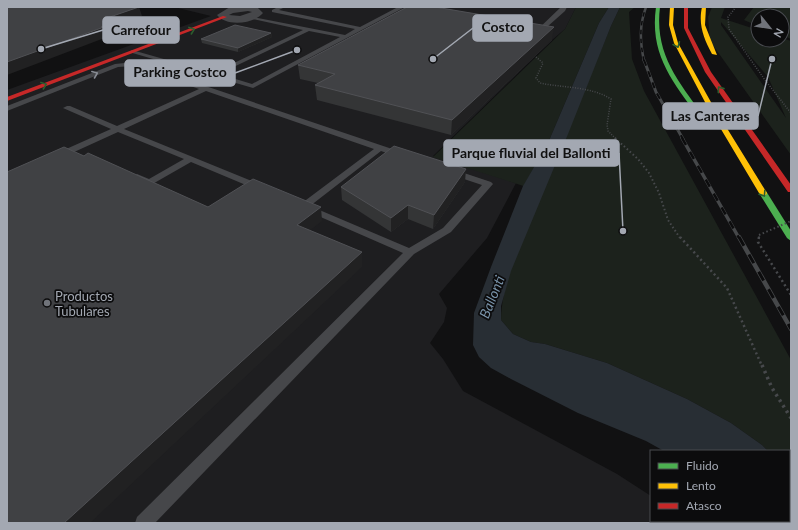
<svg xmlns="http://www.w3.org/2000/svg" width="798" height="530" font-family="Lato,sans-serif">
<rect width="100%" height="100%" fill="#111112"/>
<path fill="#1e1e20" d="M 174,7 L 576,7 L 565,29 L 552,40 L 433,156 L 516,183 L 487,238 L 439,294 L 447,308 L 444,322 L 430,343 L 443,359 L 463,391 L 617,474 L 651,496 L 651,521 L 688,521 L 690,523 L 7,523 L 7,90 L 211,16 Z"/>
<path fill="#1c221c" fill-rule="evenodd" d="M 576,7 L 609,7 L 599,23 L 548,143 L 524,185 L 543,192 L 611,26 L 620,7 L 635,7 L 629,12 L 632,59 L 644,91 L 791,360 L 791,475 L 789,473 L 789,451 L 768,451 L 762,445 L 731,423 L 687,399 L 607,363 L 545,344 L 531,342 L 513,334 L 501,320 C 502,276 526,232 542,192 L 433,157 L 565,29 Z
M 712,7 L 725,7 L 721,18 L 758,30 L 758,40 L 782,40 L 782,38 L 791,41 L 791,155 L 710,41 L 708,17 ZM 721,22 L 768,77 L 786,118 L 721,25 Z
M 754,7 L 791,7 L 791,39 L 782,35 L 782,16 L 758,16 L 758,26 L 744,20 Z"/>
<path fill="#282e34" d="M 609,7 L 620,7 L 611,26 L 568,134 L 511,271 L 501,306 L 501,320 L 513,334 L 531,342 L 545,344 L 607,363 L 687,399 L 731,423 L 762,445 L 768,451 L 664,451 L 646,441 L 578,413 L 511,379 L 491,368 L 479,357 L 473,345 L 474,313 L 491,267 L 523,186 L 548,143 L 599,23 Z
M 789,473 L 791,475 L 791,523 L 748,523 L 746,521 L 789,521 Z"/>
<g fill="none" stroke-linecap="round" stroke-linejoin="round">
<path stroke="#47494c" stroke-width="1.5" stroke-dasharray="1 1.5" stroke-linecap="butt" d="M 736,7 L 728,17 L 729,29 L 765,80 L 791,113
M 536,57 L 543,63 L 536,78 L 540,83 C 563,88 590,86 611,99 L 607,125 L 608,131 L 616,139"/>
<path stroke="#47494c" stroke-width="2" stroke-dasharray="1.5 2.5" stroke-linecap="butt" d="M 615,138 L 638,159 L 649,173 L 659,193 L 668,220 L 680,238
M 759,238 L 759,235"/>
<path stroke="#47494c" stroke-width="2.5" stroke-dasharray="2 3" stroke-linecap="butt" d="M 680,237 L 727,288 L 762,366
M 759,237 L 758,242 L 791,295"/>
<path stroke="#47494c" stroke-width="3.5" stroke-dasharray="2.5 4" stroke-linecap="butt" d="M 762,365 L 772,388 L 791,418"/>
<path fill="#46474a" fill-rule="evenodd" d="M 278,7 L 285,7 L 279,10 L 360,27 L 398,7 L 405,7 L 253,88 L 129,52 L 132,50 L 213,73 L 303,30 L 248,18 L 248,16 L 345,35 L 355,29 L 272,12 L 272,10 ZM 309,31 L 340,37 L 252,84 L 219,74 Z
M 561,7 L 567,7 L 565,11 L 538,35 L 531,34 L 531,32 L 535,32 Z
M 134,62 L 404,153 L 405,155 L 404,157 L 401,158 L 381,151 L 310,206 L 409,248 L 443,228 L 482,185 L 449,174 L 448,172 L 449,170 L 455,170 L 491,182 L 493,184 L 451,232 L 414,254 L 155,523 L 135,523 L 137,517 L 403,253 L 300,208 L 298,206 L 374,149 L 206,91 L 124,129 L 264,186 L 266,188 L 261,191 L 258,190 L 191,162 L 149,186 L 133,177 L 137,174 L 149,179 L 184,159 L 118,132 L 61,158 L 55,158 L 54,156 L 55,154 L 111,129 L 63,108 L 67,106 L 70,106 L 117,126 L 199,89 L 133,66 L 118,67 L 7,111 L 7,106 L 115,64 Z"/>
<path fill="#46474a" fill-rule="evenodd" d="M 230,7 L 257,7 L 263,13 C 254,24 226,27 217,15 ZM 248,11 L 252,12 L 240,16 L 229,15 L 233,13 Z"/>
<path fill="#4caf50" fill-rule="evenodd" d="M 656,7 L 660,7 C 654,56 680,83 707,121 L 706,122 L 702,122 C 675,84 649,57 656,7 Z
M 760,191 L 766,191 L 791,231 L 791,241 L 787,238 L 759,193 Z"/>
<path fill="#ffc107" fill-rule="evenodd" d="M 670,7 L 674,7 L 673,25 L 678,43 L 712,104 L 767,193 L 766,195 L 763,195 L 759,193 L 706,104 L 674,43 L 669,25 Z
M 702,7 L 706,7 L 705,25 L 717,55 L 712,54 C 704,39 698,25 702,7 Z"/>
<path fill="#c62828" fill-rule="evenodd" d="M 684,7 L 688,7 L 688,28 L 711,72 L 791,185 L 791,192 L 788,192 L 705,72 L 684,28 Z
M 223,16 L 227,17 L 7,101 L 7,97 Z"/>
<g stroke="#46484a" stroke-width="2.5">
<path id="rail-far3" d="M 644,61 C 640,42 639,26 646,7"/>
</g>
<g stroke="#46484a" stroke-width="3">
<path id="rail-far2" d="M 644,60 L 656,92 L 683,139"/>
</g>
<g stroke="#46484a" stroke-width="3.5">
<path id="rail-far1" d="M 682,138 L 739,238"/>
</g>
<g stroke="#46484a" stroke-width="4.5">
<path id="rail" d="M 739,237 L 791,329"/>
</g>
<use href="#rail-far3" stroke="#0c0c0d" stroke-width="1.5" stroke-dasharray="4.5" stroke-linecap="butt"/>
<use href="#rail-far2" stroke="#0c0c0d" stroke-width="2" stroke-dasharray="6" stroke-linecap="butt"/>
<use href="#rail-far1" stroke="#0c0c0d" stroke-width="2.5" stroke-dasharray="8" stroke-linecap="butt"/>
<use href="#rail" stroke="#0c0c0d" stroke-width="3" stroke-dasharray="10" stroke-linecap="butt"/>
<path stroke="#47494c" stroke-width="2" stroke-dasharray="1.5 2.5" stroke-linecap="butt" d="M 759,235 L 791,221"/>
</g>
<path fill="#343536" d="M 271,33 L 272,37 L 238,52 L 202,43 L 201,39 Z
M 552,40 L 451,135 L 317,100 L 315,85 L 318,83 L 300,79 L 298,65 Z
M 465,182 L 433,229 L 408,219 L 391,232 L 342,200 L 341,187 Z"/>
<path fill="#212122" d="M 139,7 L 142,16 L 115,26 L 117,31 L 106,36 L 107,37 L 7,75 L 7,62 L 104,19 Z
M 554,27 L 552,40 L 451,135 L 452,120 Z
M 271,33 L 272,37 L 238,52 L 238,48 Z
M 466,169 L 465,182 L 433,229 L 434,215 Z
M 408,205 L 408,219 L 391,232 L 391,218 Z
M 321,207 L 322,221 L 299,239 L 297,225 Z
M 362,252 L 362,267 L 90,523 L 64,523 Z"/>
<path fill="#404144" stroke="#505155" d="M 7,7 L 139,7 L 104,19 L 114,21 L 101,27 L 104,27 L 7,62 Z
M 407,7 L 435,7 L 554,27 L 452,120 L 315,85 L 335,74 L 298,65 Z
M 235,25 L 271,33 L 238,48 L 201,39 Z
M 394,146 L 466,169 L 434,215 L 408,205 L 391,218 L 341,187 Z
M 64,147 L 84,156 L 88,153 L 208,207 L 253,179 L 321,207 L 297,225 L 362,252 L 64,523 L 7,523 L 7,172 Z"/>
<defs><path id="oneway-chevron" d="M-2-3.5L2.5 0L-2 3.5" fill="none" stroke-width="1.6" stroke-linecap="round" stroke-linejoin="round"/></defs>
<g stroke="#2c5e2e">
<use href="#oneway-chevron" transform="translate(192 30) rotate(-20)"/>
<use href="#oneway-chevron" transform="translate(677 45) rotate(67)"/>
<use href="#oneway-chevron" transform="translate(44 85) rotate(-20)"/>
<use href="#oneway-chevron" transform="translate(720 89) rotate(-125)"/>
<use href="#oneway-chevron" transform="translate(763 194) rotate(57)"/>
</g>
<use stroke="#878b93" href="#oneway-chevron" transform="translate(95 74) rotate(-22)"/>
<circle fill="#70737a" stroke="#0c0c0d" stroke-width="1.5" cx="47" cy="303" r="4"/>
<g text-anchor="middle" stroke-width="3.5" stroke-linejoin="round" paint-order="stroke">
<g font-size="13" fill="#a3a8b2" stroke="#0c0c0d" text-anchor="start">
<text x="55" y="301">Productos<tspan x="55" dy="15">Tubulares</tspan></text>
</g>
<g font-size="14" font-style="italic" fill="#7b95ac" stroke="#0c0c0d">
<text transform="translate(492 297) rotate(-68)" y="5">Ballonti</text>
</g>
</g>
<path fill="none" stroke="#a3a8b2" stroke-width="1.5" d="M433 59L473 28M41 49L103 30M297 50L235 73M772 59L758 116M623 231L619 153"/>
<g fill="#a3a8b2" stroke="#0c0c0d" stroke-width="1.5">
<circle cx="433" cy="59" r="4"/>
<circle cx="41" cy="49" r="4"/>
<circle cx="297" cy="50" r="4"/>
<circle cx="772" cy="59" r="4"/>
<circle cx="623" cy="231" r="4"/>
</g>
<g fill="#a3a8b2" stroke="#a3a8b2" stroke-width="1.5">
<rect x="473" y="15" width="59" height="26" rx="4"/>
<rect x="103" y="17" width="76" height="26" rx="4"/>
<rect x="125" y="60" width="110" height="26" rx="4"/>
<rect x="663" y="103" width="95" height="26" rx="4"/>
<rect x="444" y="140" width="175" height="26" rx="4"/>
</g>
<g font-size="14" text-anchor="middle" font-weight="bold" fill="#111">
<text x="503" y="32">Costco</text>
<text x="141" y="35">Carrefour</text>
<text x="180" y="77">Parking Costco</text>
<text x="710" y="121">Las Canteras</text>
<text x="531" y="158">Parque fluvial del Ballonti</text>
</g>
<rect width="798" height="530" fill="none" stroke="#a3a8b2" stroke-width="16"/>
<rect x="650" y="450" width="140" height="72" fill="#0c0c0d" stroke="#484a4f"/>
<rect x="658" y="463" width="20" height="6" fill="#4caf50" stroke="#484a4f"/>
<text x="686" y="470" font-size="12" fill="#a3a8b2">Fluido</text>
<rect x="658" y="483" width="20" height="6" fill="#ffc107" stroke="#484a4f"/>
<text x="686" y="490" font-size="12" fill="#a3a8b2">Lento</text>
<rect x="658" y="503" width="20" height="6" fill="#c62828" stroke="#484a4f"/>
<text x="686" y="510" font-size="12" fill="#a3a8b2">Atasco</text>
<g transform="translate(770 28) rotate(120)"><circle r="19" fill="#0c0c0d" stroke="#484a4f"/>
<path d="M0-3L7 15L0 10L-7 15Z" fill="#70737a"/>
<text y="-6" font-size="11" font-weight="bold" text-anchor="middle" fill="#a3a8b2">N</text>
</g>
</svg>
